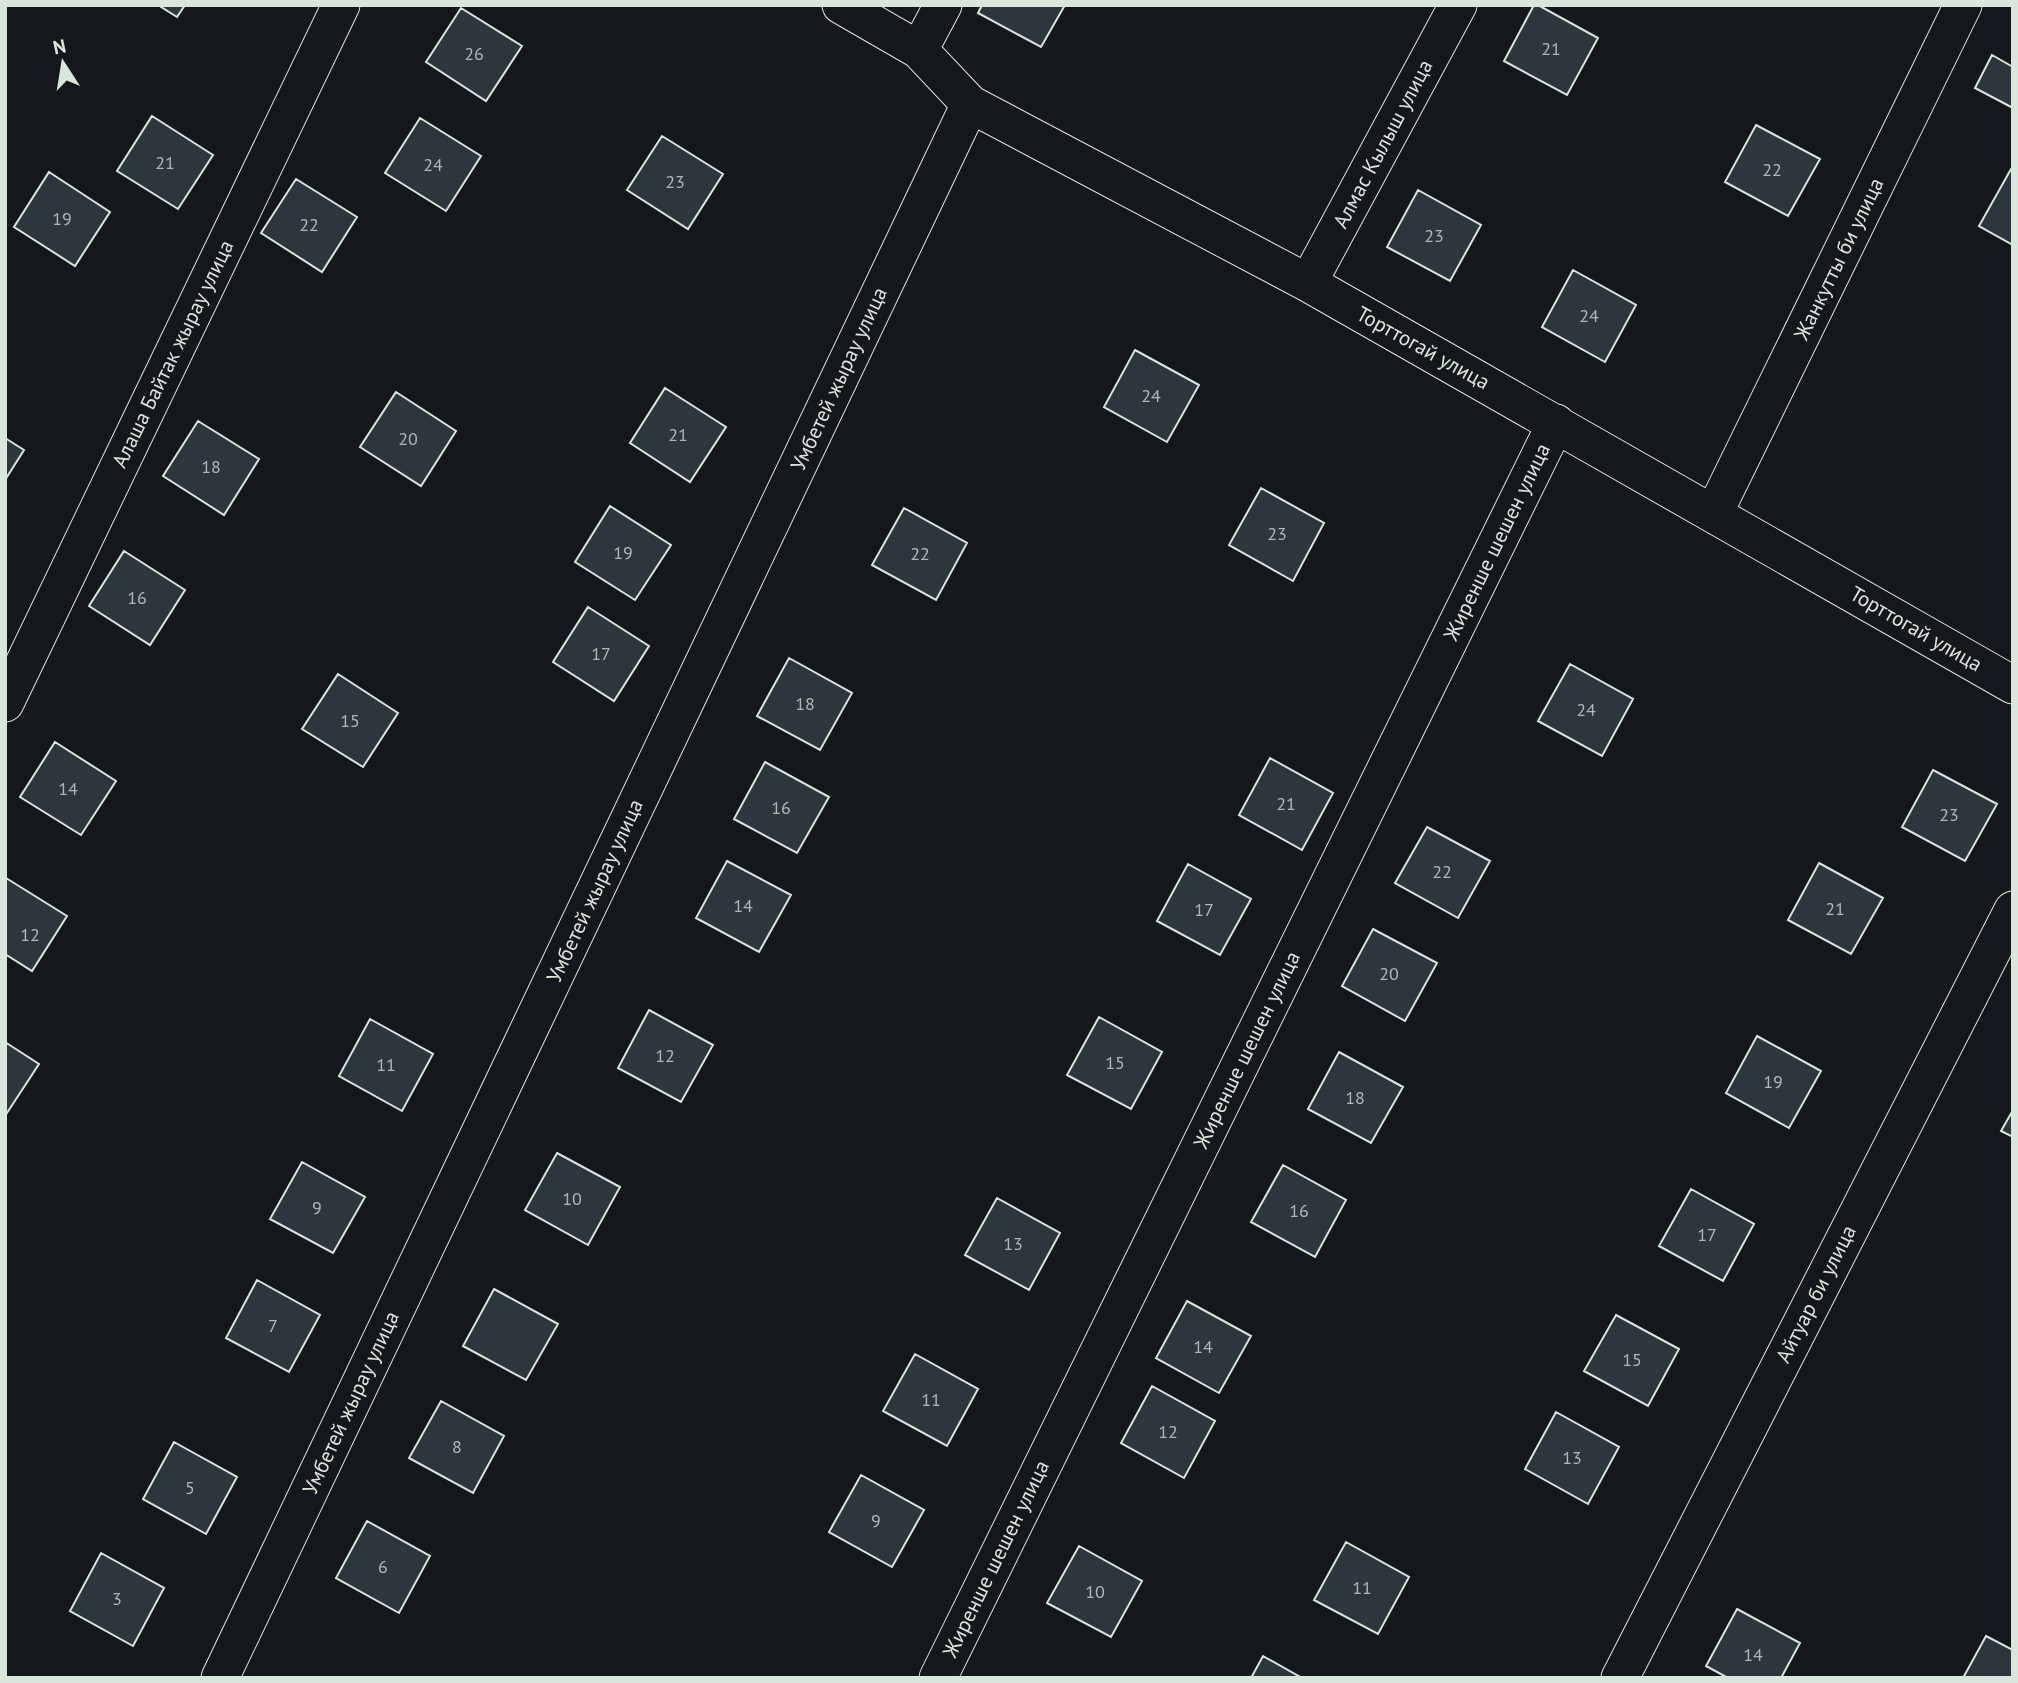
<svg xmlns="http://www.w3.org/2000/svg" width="2018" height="1683" font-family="'PT Sans',sans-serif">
<rect width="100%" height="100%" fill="#14181c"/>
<path fill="#2c363c" stroke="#d8e6dc" stroke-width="2" d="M 158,5 L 185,5 L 177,17 Z
M 982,5 L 1065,5 L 1041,47 L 978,13 Z
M 1534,5 L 1538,5 L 1598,38 L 1567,95 L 1504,61 Z
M 461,8 L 522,46 L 486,101 L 426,62 Z
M 1992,55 L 2013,67 L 2013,108 L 1975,88 Z
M 152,116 L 213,155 L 178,209 L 117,171 Z
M 420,118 L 481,156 L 446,211 L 385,173 Z
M 1756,125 L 1820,159 L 1788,216 L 1725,182 Z
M 662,136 L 723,174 L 688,229 L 627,190 Z
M 2011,169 L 2013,170 L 2013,245 L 1979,226 Z
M 49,172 L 110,212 L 75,266 L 14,227 Z
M 296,179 L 357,217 L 322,272 L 261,233 Z
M 1418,190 L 1481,225 L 1450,281 L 1387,247 Z
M 1573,270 L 1636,305 L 1605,362 L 1542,327 Z
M 1135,350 L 1199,385 L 1167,442 L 1104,407 Z
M 665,388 L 726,427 L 690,482 L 630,443 Z
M 396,392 L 456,431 L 421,486 L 360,447 Z
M 198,421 L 259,459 L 224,515 L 163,476 Z
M 5,438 L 24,450 L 5,480 Z
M 1261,488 L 1324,523 L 1293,581 L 1229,545 Z
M 610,506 L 671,545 L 635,600 L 575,562 Z
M 904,508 L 967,543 L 936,600 L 872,565 Z
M 124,551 L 185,590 L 150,645 L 89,606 Z
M 588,607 L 649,646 L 614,701 L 553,662 Z
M 789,658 L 852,693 L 820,750 L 757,716 Z
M 1570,664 L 1633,699 L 1602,756 L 1538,721 Z
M 338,674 L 398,713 L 363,767 L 302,729 Z
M 55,742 L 116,781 L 81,835 L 20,797 Z
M 1270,758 L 1333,793 L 1302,850 L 1239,815 Z
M 765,762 L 829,797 L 797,853 L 734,819 Z
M 1933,770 L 1997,804 L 1965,861 L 1902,827 Z
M 1427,827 L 1490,861 L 1458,918 L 1395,883 Z
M 727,861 L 791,895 L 759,952 L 696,918 Z
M 1819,863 L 1883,898 L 1851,954 L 1788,920 Z
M 1188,864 L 1251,899 L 1220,955 L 1157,921 Z
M 6,878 L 67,916 L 32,971 L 5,954 Z
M 1373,929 L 1437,963 L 1405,1021 L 1342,986 Z
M 649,1010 L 713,1045 L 681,1102 L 618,1068 Z
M 1099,1017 L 1162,1052 L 1131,1109 L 1067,1075 Z
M 370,1019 L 433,1054 L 402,1111 L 339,1076 Z
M 1757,1036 L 1821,1071 L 1789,1128 L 1726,1093 Z
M 5,1042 L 39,1064 L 5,1116 Z
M 1339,1052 L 1403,1087 L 1371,1143 L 1308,1109 Z
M 2013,1110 L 2013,1137 L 2001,1131 Z
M 557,1153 L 620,1187 L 588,1245 L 525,1210 Z
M 302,1162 L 365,1197 L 333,1253 L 270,1219 Z
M 1283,1165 L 1346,1200 L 1315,1257 L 1251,1222 Z
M 1691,1189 L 1754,1224 L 1723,1281 L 1659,1246 Z
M 997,1198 L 1060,1233 L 1029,1290 L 965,1255 Z
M 257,1280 L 320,1315 L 289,1372 L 226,1338 Z
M 494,1289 L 558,1324 L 526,1380 L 463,1346 Z
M 1187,1301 L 1251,1336 L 1219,1393 L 1156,1358 Z
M 1616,1315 L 1679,1349 L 1648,1406 L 1584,1371 Z
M 915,1354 L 978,1389 L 947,1446 L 883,1411 Z
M 1152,1386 L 1215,1421 L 1184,1478 L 1121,1443 Z
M 441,1401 L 504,1436 L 473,1493 L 409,1458 Z
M 1556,1412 L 1619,1447 L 1588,1504 L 1525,1469 Z
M 174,1442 L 237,1477 L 206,1534 L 143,1499 Z
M 861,1475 L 924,1510 L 892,1567 L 829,1532 Z
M 367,1521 L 430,1556 L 399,1613 L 336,1578 Z
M 1346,1542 L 1409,1577 L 1378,1634 L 1314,1600 Z
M 1079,1546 L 1142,1581 L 1111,1637 L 1047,1603 Z
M 101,1553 L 164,1588 L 133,1646 L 70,1611 Z
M 1737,1609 L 1800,1643 L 1781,1678 L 1728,1678 L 1706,1666 Z
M 1986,1636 L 2013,1650 L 2013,1678 L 1963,1678 Z
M 1263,1656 L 1302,1678 L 1251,1678 Z"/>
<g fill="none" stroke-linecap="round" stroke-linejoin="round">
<g stroke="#d8e6dc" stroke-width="39">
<path id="street" d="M 841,5 L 919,50 L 970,104 L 1308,283 L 2013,685
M 919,50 L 943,5
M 1308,283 L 1458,5
M 1714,513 L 1963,5
M 5,703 L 341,5
M 220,1678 L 970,104
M 938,1678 L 1556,423
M 1620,1678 L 2013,910"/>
</g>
<use href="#street" stroke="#14181c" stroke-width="37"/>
</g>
<g text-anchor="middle" stroke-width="5" stroke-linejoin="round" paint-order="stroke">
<g font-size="18" fill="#adbab4">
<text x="1551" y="55">21</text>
<text x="474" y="60">26</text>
<text x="165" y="169">21</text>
<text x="433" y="171">24</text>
<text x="1772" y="176">22</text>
<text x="675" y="188">23</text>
<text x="62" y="225">19</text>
<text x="309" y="231">22</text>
<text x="1434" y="242">23</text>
<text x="1589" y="322">24</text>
<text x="1151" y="402">24</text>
<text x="678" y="441">21</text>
<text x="408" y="445">20</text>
<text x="211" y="473">18</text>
<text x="1277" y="540">23</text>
<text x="623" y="559">19</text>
<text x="920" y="560">22</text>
<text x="137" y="604">16</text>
<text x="601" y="660">17</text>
<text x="805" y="710">18</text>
<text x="1586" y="716">24</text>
<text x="350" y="727">15</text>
<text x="68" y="795">14</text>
<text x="1286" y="810">21</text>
<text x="781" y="814">16</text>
<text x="1949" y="821">23</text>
<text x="1442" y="878">22</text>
<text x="743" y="912">14</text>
<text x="1835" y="915">21</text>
<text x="1204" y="916">17</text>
<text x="30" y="941">12</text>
<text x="1389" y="980">20</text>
<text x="665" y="1062">12</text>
<text x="1115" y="1069">15</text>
<text x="386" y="1071">11</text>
<text x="1773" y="1088">19</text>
<text x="1355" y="1104">18</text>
<text x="572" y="1205">10</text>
<text x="317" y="1214">9</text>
<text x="1299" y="1217">16</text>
<text x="1707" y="1241">17</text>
<text x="1013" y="1250">13</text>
<text x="273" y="1332">7</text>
<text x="1203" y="1353">14</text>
<text x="1632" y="1366">15</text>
<text x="931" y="1406">11</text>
<text x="1168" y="1438">12</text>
<text x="457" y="1453">8</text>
<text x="1572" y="1464">13</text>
<text x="190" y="1494">5</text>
<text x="876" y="1527">9</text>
<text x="383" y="1573">6</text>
<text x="1362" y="1594">11</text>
<text x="1095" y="1598">10</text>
<text x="117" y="1605">3</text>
<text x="1753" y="1661">14</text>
</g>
<g font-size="21" fill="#d8e6dc" stroke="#14181c">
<text transform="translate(1383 144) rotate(-62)" y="7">Алмас Кылыш улица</text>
<text transform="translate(1839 259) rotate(-64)" y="7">Жанкутты би улица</text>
<text transform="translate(1423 348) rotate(29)" y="7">Торттогай улица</text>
<text transform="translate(173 354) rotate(-64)" y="7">Алаша Байтак жырау улица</text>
<text transform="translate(839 379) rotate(-65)" y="7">Умбетей жырау улица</text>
<text transform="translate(1497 542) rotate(-64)" y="7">Жиренше шешен улица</text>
<text transform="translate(1916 629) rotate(30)" y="7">Торттогай улица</text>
<text transform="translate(595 891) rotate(-65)" y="7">Умбетей жырау улица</text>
<text transform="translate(1247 1050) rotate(-64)" y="7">Жиренше шешен улица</text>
<text transform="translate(1816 1294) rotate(-63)" y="7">Айтуар би улица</text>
<text transform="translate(351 1403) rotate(-65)" y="7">Умбетей жырау улица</text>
<text transform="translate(996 1559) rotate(-64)" y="7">Жиренше шешен улица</text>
</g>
</g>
<rect width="2018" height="1683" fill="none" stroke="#d8e6dc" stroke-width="14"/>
<g transform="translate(63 63) rotate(348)" stroke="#14181c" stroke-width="5" paint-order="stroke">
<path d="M0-5L12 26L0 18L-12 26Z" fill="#d8e6dc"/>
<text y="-10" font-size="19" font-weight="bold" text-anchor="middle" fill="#d8e6dc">N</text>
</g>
</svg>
